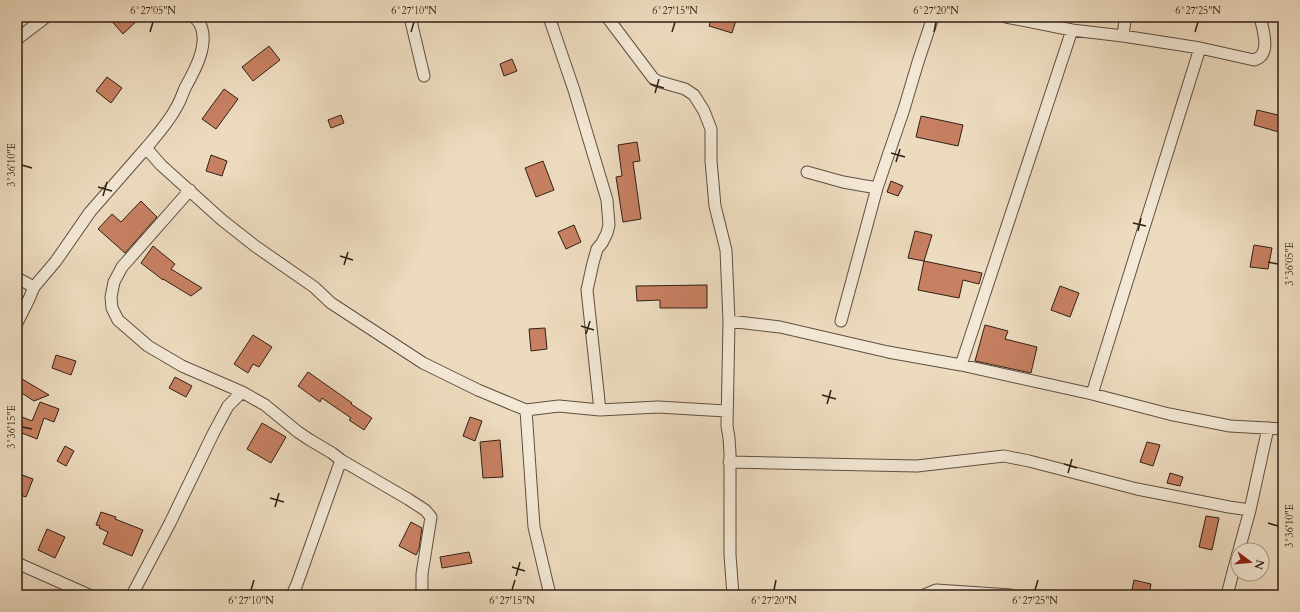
<svg xmlns="http://www.w3.org/2000/svg" width="1300" height="612" font-family="Cardo,serif">
<rect width="100%" height="100%" fill="#eddbbf"/>
<filter id="stains"><feTurbulence type="fractalNoise" baseFrequency=".005" numOctaves="4"/><feColorMatrix values="0 0 0 0 .2 0 0 0 0 .09 0 0 0 0 .02 0 0 0 .5 -.17"/></filter>
<radialGradient id="worn" r=".72"><stop offset=".6" stop-color="#630" stop-opacity="0"/><stop offset="1" stop-color="#630" stop-opacity=".3"/></radialGradient>
<path fill="#c78062" stroke="#302015" d="M 108,17 L 141,17 L 123,34 Z
M 712,17 L 737,17 L 732,33 L 709,26 Z
M 269,46 L 280,60 L 253,81 L 242,67 Z
M 512,59 L 517,71 L 504,76 L 500,64 Z
M 107,77 L 122,88 L 111,103 L 96,91 Z
M 224,89 L 238,99 L 216,129 L 202,119 Z
M 1257,110 L 1282,116 L 1279,132 L 1254,125 Z
M 341,115 L 344,123 L 331,128 L 328,120 Z
M 921,116 L 963,125 L 958,146 L 916,137 Z
M 637,142 L 640,161 L 633,162 L 641,219 L 623,222 L 616,177 L 622,176 L 618,145 Z
M 211,155 L 227,161 L 222,176 L 206,171 Z
M 543,161 L 554,190 L 536,197 L 525,168 Z
M 891,181 L 903,186 L 898,196 L 887,192 Z
M 141,201 L 157,217 L 125,253 L 98,229 L 112,214 L 121,222 Z
M 574,225 L 581,242 L 566,249 L 558,232 Z
M 915,231 L 932,235 L 924,261 L 908,258 Z
M 1254,245 L 1272,248 L 1268,269 L 1250,267 Z
M 153,246 L 175,264 L 171,269 L 202,288 L 191,296 L 163,279 L 163,280 L 141,263 Z
M 924,261 L 982,273 L 979,284 L 963,280 L 959,298 L 918,290 Z
M 707,285 L 707,308 L 660,308 L 660,300 L 637,301 L 636,286 Z
M 1060,286 L 1079,293 L 1070,317 L 1051,310 Z
M 985,325 L 1008,331 L 1005,339 L 1037,347 L 1031,373 L 975,361 Z
M 545,328 L 547,349 L 531,351 L 529,329 Z
M 253,335 L 272,347 L 259,367 L 253,364 L 248,373 L 234,364 Z
M 56,355 L 76,361 L 71,375 L 52,368 Z
M 308,372 L 352,403 L 351,404 L 372,418 L 364,430 L 349,420 L 351,418 L 322,398 L 320,402 L 298,386 Z
M 17,376 L 49,395 L 34,401 L 17,390 Z
M 175,377 L 192,386 L 186,397 L 169,388 Z
M 40,402 L 59,409 L 54,422 L 44,418 L 37,439 L 17,431 L 17,415 L 32,421 Z
M 470,417 L 482,421 L 475,441 L 463,436 Z
M 262,423 L 286,437 L 271,463 L 247,449 Z
M 500,440 L 503,477 L 483,478 L 480,442 Z
M 1147,442 L 1160,445 L 1153,466 L 1140,462 Z
M 65,446 L 74,451 L 66,466 L 57,461 Z
M 17,473 L 33,479 L 26,497 L 17,494 Z
M 1170,473 L 1183,477 L 1180,486 L 1167,483 Z
M 101,512 L 116,517 L 115,519 L 143,530 L 132,556 L 103,544 L 108,532 L 99,528 L 100,526 L 96,525 Z
M 1206,516 L 1219,518 L 1212,550 L 1199,547 Z
M 411,522 L 422,528 L 419,549 L 416,555 L 399,546 Z
M 47,529 L 65,537 L 55,558 L 38,550 Z
M 469,552 L 472,563 L 442,568 L 440,557 Z
M 1134,580 L 1151,584 L 1149,595 L 1131,595 Z"/>
<g fill="none" stroke-linecap="round" stroke-linejoin="round">
<g stroke="#5f4f40" stroke-width="13">
<path id="street" d="M 194,17 C 196,19 199,22 200,24 C 210,44 194,72 185,88 C 182,95 180,102 176,108 C 168,123 157,135 146,148 L 161,165 L 222,220 L 255,246 L 314,287 L 331,303 L 423,363 L 478,390 L 526,410 L 559,406 L 600,410 L 658,407 L 726,411
M 410,17 L 424,76
M 549,17 L 574,90 L 607,200 L 609,225 L 607,233 L 602,243 L 597,249 L 593,263 L 587,290 L 600,410
M 607,17 L 653,78 L 657,81 L 685,89 L 694,95 L 704,111 L 711,129 L 711,161 L 715,206 L 726,250 L 729,321 L 727,426 L 729,438 L 730,453 L 730,555 L 733,595
M 1006,17 L 1072,30 L 1123,36 L 1200,48 L 1254,60 C 1272,55 1263,30 1260,17
M 1123,36 L 1125,20 L 1125,17
M 17,39 L 46,17
M 807,172 L 843,182 L 877,188
M 190,190 L 122,267 L 114,282 L 111,297 L 112,308 L 118,320 L 148,346 L 182,366 L 242,392 L 265,405 L 298,432 L 310,440 L 332,453 L 341,460 L 408,499 L 425,510 L 431,517 L 422,574 L 422,595
M 17,278 L 34,287 L 56,261 L 90,212 L 146,148
M 729,321 L 780,327 L 888,352 L 961,365 L 1092,394 L 1169,414 L 1230,426 L 1283,429
M 841,321 L 877,188 L 904,109 L 918,62 L 933,17
M 17,323 L 29,299 L 34,287
M 961,365 L 1072,30
M 1092,394 L 1200,48
M 526,410 L 534,527 L 550,595
M 729,462 L 917,466 L 1004,456 L 1029,461 L 1137,489 L 1229,507 L 1250,510
M 1239,550 L 1250,510 L 1268,428
M 17,563 L 89,595
M 132,595 L 170,523 L 213,434 L 228,406 L 242,392
M 292,595 L 297,584 L 341,460
M 924,595 L 936,590 L 1011,595
M 1227,595 L 1238,553"/>
</g>
<use href="#street" stroke="#f3e8d5" stroke-width="11"/>
</g>
<path fill="none" stroke="#302015" stroke-width="1.5" d="M 150,32 L 153,22M 411,32 L 414,22M 672,32 L 675,22M 934,32 L 936,22M 1195,32 L 1198,22M 650,84 L 664,88M 655,93 L 659,79M 891,153 L 905,157M 896,162 L 900,149M 22,165 L 32,168M 98,187 L 112,191M 103,196 L 107,182M 1133,223 L 1146,226M 1138,231 L 1141,218M 340,256 L 353,260M 1268,262 L 1278,264M 344,265 L 348,252M 581,326 L 594,330M 586,334 L 590,321M 822,395 L 836,399M 827,404 L 831,390M 22,427 L 32,429M 1064,464 L 1077,468M 1068,473 L 1072,459M 270,498 L 284,502M 275,507 L 279,493M 1268,523 L 1278,526M 512,567 L 525,571M 516,576 L 520,562M 251,590 L 254,580M 512,590 L 515,580M 774,590 L 776,580M 1035,590 L 1038,580"/>
<rect width="1300" height="612" fill="none" stroke="#eddbbf" stroke-width="44"/>
<g transform="translate(1250 562) rotate(106)"><circle r="19" fill="#f3e8d5" stroke="#a59888"/>
<path d="M0-3L7 15L0 10L-7 15Z" fill="#8f2418"/>
<text y="-6" font-size="11" font-weight="bold" text-anchor="middle" fill="#302015">N</text>
</g>
<rect x="22" y="22" width="1256" height="568" fill="none" stroke="#302015" stroke-width="1.5"/>
<g font-size="10" text-anchor="middle" fill="#302015">
<text x="153" y="14">6°27'05"N</text>
<text x="414" y="14">6°27'10"N</text>
<text x="675" y="14">6°27'15"N</text>
<text x="936" y="14">6°27'20"N</text>
<text x="1198" y="14">6°27'25"N</text>
<text transform="translate(11 165) rotate(-90)" y="4">3°36'10"E</text>
<text transform="translate(1289 264) rotate(-90)" y="4">3°36'05"E</text>
<text transform="translate(11 427) rotate(-90)" y="4">3°36'15"E</text>
<text transform="translate(1289 526) rotate(-90)" y="4">3°36'10"E</text>
<text x="251" y="604">6°27'10"N</text>
<text x="512" y="604">6°27'15"N</text>
<text x="774" y="604">6°27'20"N</text>
<text x="1035" y="604">6°27'25"N</text>
</g>
<rect width="100%" height="100%" filter="url(#stains)"/>
<rect width="100%" height="100%" fill="url(#worn)"/>
</svg>
